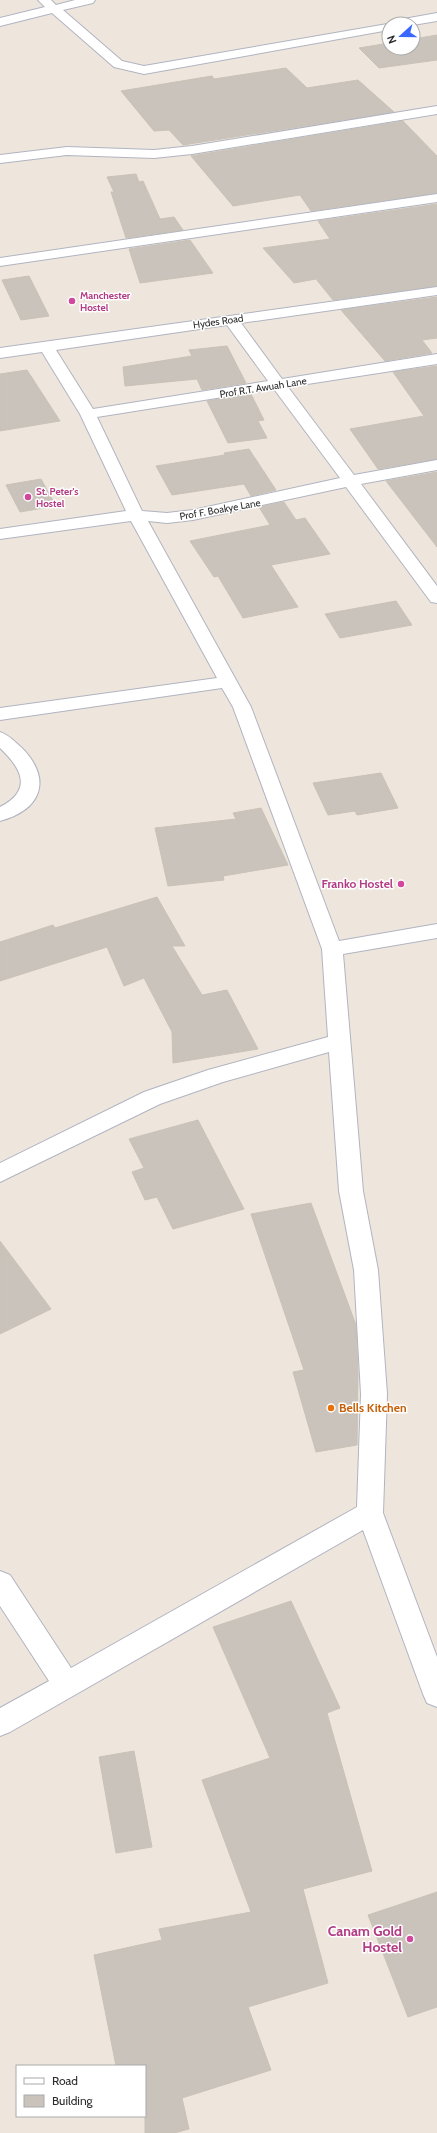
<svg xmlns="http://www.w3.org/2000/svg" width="437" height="2133" font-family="Cabin,sans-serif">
<rect width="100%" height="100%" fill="#eee6dd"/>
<path fill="#c9c3bc" stroke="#cac2b6" d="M 437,35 L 437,60 L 379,68 L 359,48 L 389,43 L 389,48 L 413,48 L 413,39 Z
M 286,68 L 307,88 L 358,80 L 394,112 L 183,145 L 169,130 L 154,131 L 121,91 L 212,76 L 214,79 Z
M 403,121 L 437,156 L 437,193 L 311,211 L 300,195 L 233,206 L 191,156 Z
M 136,174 L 139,182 L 143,181 L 160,219 L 174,217 L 183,230 L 126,238 L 111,192 L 114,192 L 107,177 Z
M 437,204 L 437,286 L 333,300 L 316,279 L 294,283 L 263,248 L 330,239 L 318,221 Z
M 190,240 L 213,273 L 140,283 L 129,249 Z
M 29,276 L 49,316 L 21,320 L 2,280 Z
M 437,297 L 437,338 L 422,340 L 432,353 L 385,361 L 341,310 Z
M 227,346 L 246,383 L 202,390 L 197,379 L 125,386 L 123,367 L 192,356 L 189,350 Z
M 437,366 L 437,459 L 378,469 L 350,429 L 424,416 L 393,372 Z
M 27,370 L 60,421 L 0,431 L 0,374 Z
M 251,394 L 264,420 L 258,421 L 267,438 L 228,443 L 207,401 Z
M 249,449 L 276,490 L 251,496 L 244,484 L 172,495 L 156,466 L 225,455 L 224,453 Z
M 437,472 L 437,547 L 386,481 Z
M 41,479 L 56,506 L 20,512 L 6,485 Z
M 284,502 L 296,520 L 305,518 L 330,554 L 271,565 L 298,607 L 243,618 L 218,576 L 214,577 L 190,541 L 270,525 L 259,507 Z
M 396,601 L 412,625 L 340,638 L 325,614 Z
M 381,773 L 398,808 L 357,815 L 355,811 L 328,815 L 313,783 Z
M 261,808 L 288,865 L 223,876 L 224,880 L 168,886 L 155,828 L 236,819 L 233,813 Z
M 157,897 L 185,946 L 172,946 L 202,995 L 227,990 L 258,1049 L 173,1063 L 172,1032 L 144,978 L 124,986 L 107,947 L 0,981 L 0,942 L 53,925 L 55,928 Z
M 198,1120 L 244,1209 L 173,1229 L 157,1197 L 145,1200 L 132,1172 L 144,1168 L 129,1139 Z
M 311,1203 L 356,1325 L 358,1373 L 357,1445 L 316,1452 L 293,1372 L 304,1370 L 251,1214 Z
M 0,1241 L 51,1309 L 0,1334 Z
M 291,1601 L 340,1708 L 327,1713 L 372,1871 L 303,1889 L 328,1983 L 248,2007 L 271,2070 L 182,2098 L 189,2129 L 174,2133 L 145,2133 L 145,2066 L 116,2066 L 94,1955 L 162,1940 L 159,1929 L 251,1912 L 202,1780 L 270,1758 L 213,1627 Z
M 134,1751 L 152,1847 L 116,1853 L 99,1757 Z
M 437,1892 L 437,2007 L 408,2017 L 368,1915 Z"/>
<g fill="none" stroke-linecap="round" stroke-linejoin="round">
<g stroke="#b1b4c0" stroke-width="2">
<path id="street" d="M 38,0 L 51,0 L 56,5 L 75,0 L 95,0 L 93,3 L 63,10 L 122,61 L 144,66 L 393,23 L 398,20 L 437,13 L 437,21 L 413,25 L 389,24 L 389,30 L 144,74 L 114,67 L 52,13 L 0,26 L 0,18 L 45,7 Z
M 437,106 L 437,114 L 192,154 L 154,158 L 67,155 L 0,163 L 0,155 L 67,147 L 154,150 L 192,146 Z
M 437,194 L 437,202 L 0,266 L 0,258 Z
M 437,287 L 437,295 L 241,323 L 282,379 L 437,354 L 437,364 L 288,387 L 354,475 L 437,460 L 437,470 L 361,484 L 437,586 L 437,603 L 431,602 L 346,487 L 193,520 L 167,523 L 148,521 L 251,707 L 339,941 L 437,924 L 437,938 L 343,954 L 363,1191 L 378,1270 L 387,1394 L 383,1513 L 437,1657 L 437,1707 L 427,1703 L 423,1694 L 363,1530 L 10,1732 L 0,1736 L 0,1708 L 49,1681 L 0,1606 L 0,1571 L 10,1575 L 71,1668 L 357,1507 L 361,1394 L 354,1270 L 339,1191 L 329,1052 L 223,1082 L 160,1104 L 0,1182 L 0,1163 L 144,1092 L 208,1070 L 328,1037 L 322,949 L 233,707 L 222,688 L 0,720 L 0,708 L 217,678 L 131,521 L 0,539 L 0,529 L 126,511 L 80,414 L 42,352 L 0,358 L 0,348 ZM 227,325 L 268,381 L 93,409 L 56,350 ZM 274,389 L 340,478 L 193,510 L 167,513 L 142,511 L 97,417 Z
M 0,732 C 9,735 15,742 22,748 C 53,780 41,810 0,821 L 0,807 C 33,790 22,769 0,748 Z"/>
</g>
<use href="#street" fill="#fff" fill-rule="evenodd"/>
</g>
<g fill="#d1479c" stroke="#fff" stroke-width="1.5">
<circle cx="72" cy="301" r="4"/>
<circle cx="28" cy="497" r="4"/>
<circle cx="401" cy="884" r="4"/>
<circle cx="410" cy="1939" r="4"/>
</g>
<circle fill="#e8710a" stroke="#fff" stroke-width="1.5" cx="331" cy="1408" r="4"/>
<g text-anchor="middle" stroke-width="3" stroke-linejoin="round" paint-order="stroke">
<g font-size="10" font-weight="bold" fill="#b23c85" stroke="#fff" text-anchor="start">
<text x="80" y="299">Manchester<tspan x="80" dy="12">Hostel</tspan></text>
<text x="36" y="495">St. Peter's<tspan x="36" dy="12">Hostel</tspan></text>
</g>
<g font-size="10" fill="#2b2b2b" stroke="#fff">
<text transform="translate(218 321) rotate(-8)" y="4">Hydes Road</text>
<text transform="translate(263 387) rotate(-9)" y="4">Prof R.T. Awuah Lane</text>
<text transform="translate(220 509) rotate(-10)" y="4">Prof F. Boakye Lane</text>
</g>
<g font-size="12" font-weight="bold" fill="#b23c85" stroke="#fff" text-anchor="end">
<text x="393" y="888">Franko Hostel</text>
</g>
<g font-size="12" font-weight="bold" fill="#c56008" stroke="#fff" text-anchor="start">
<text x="339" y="1412">Bells Kitchen</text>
</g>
<g font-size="14" font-weight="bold" fill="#b23c85" stroke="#fff" text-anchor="end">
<text x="402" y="1936">Canam Gold<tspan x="402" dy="16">Hostel</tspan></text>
</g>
</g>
<rect x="16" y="2065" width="130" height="52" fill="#ffffff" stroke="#aaaaaa"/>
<rect x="24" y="2078" width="20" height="6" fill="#ffffff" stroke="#aaaaaa"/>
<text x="52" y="2085" font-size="12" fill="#2b2b2b">Road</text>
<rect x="24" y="2095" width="20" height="12" fill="#c9c3bc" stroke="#aaaaaa"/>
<text x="52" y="2105" font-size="12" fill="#2b2b2b">Building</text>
<g transform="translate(401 36) rotate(249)"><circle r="19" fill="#ffffff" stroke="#aaaaaa"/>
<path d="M0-3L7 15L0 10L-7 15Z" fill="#3968ff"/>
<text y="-6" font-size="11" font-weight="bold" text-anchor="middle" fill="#2b2b2b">N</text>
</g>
</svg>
